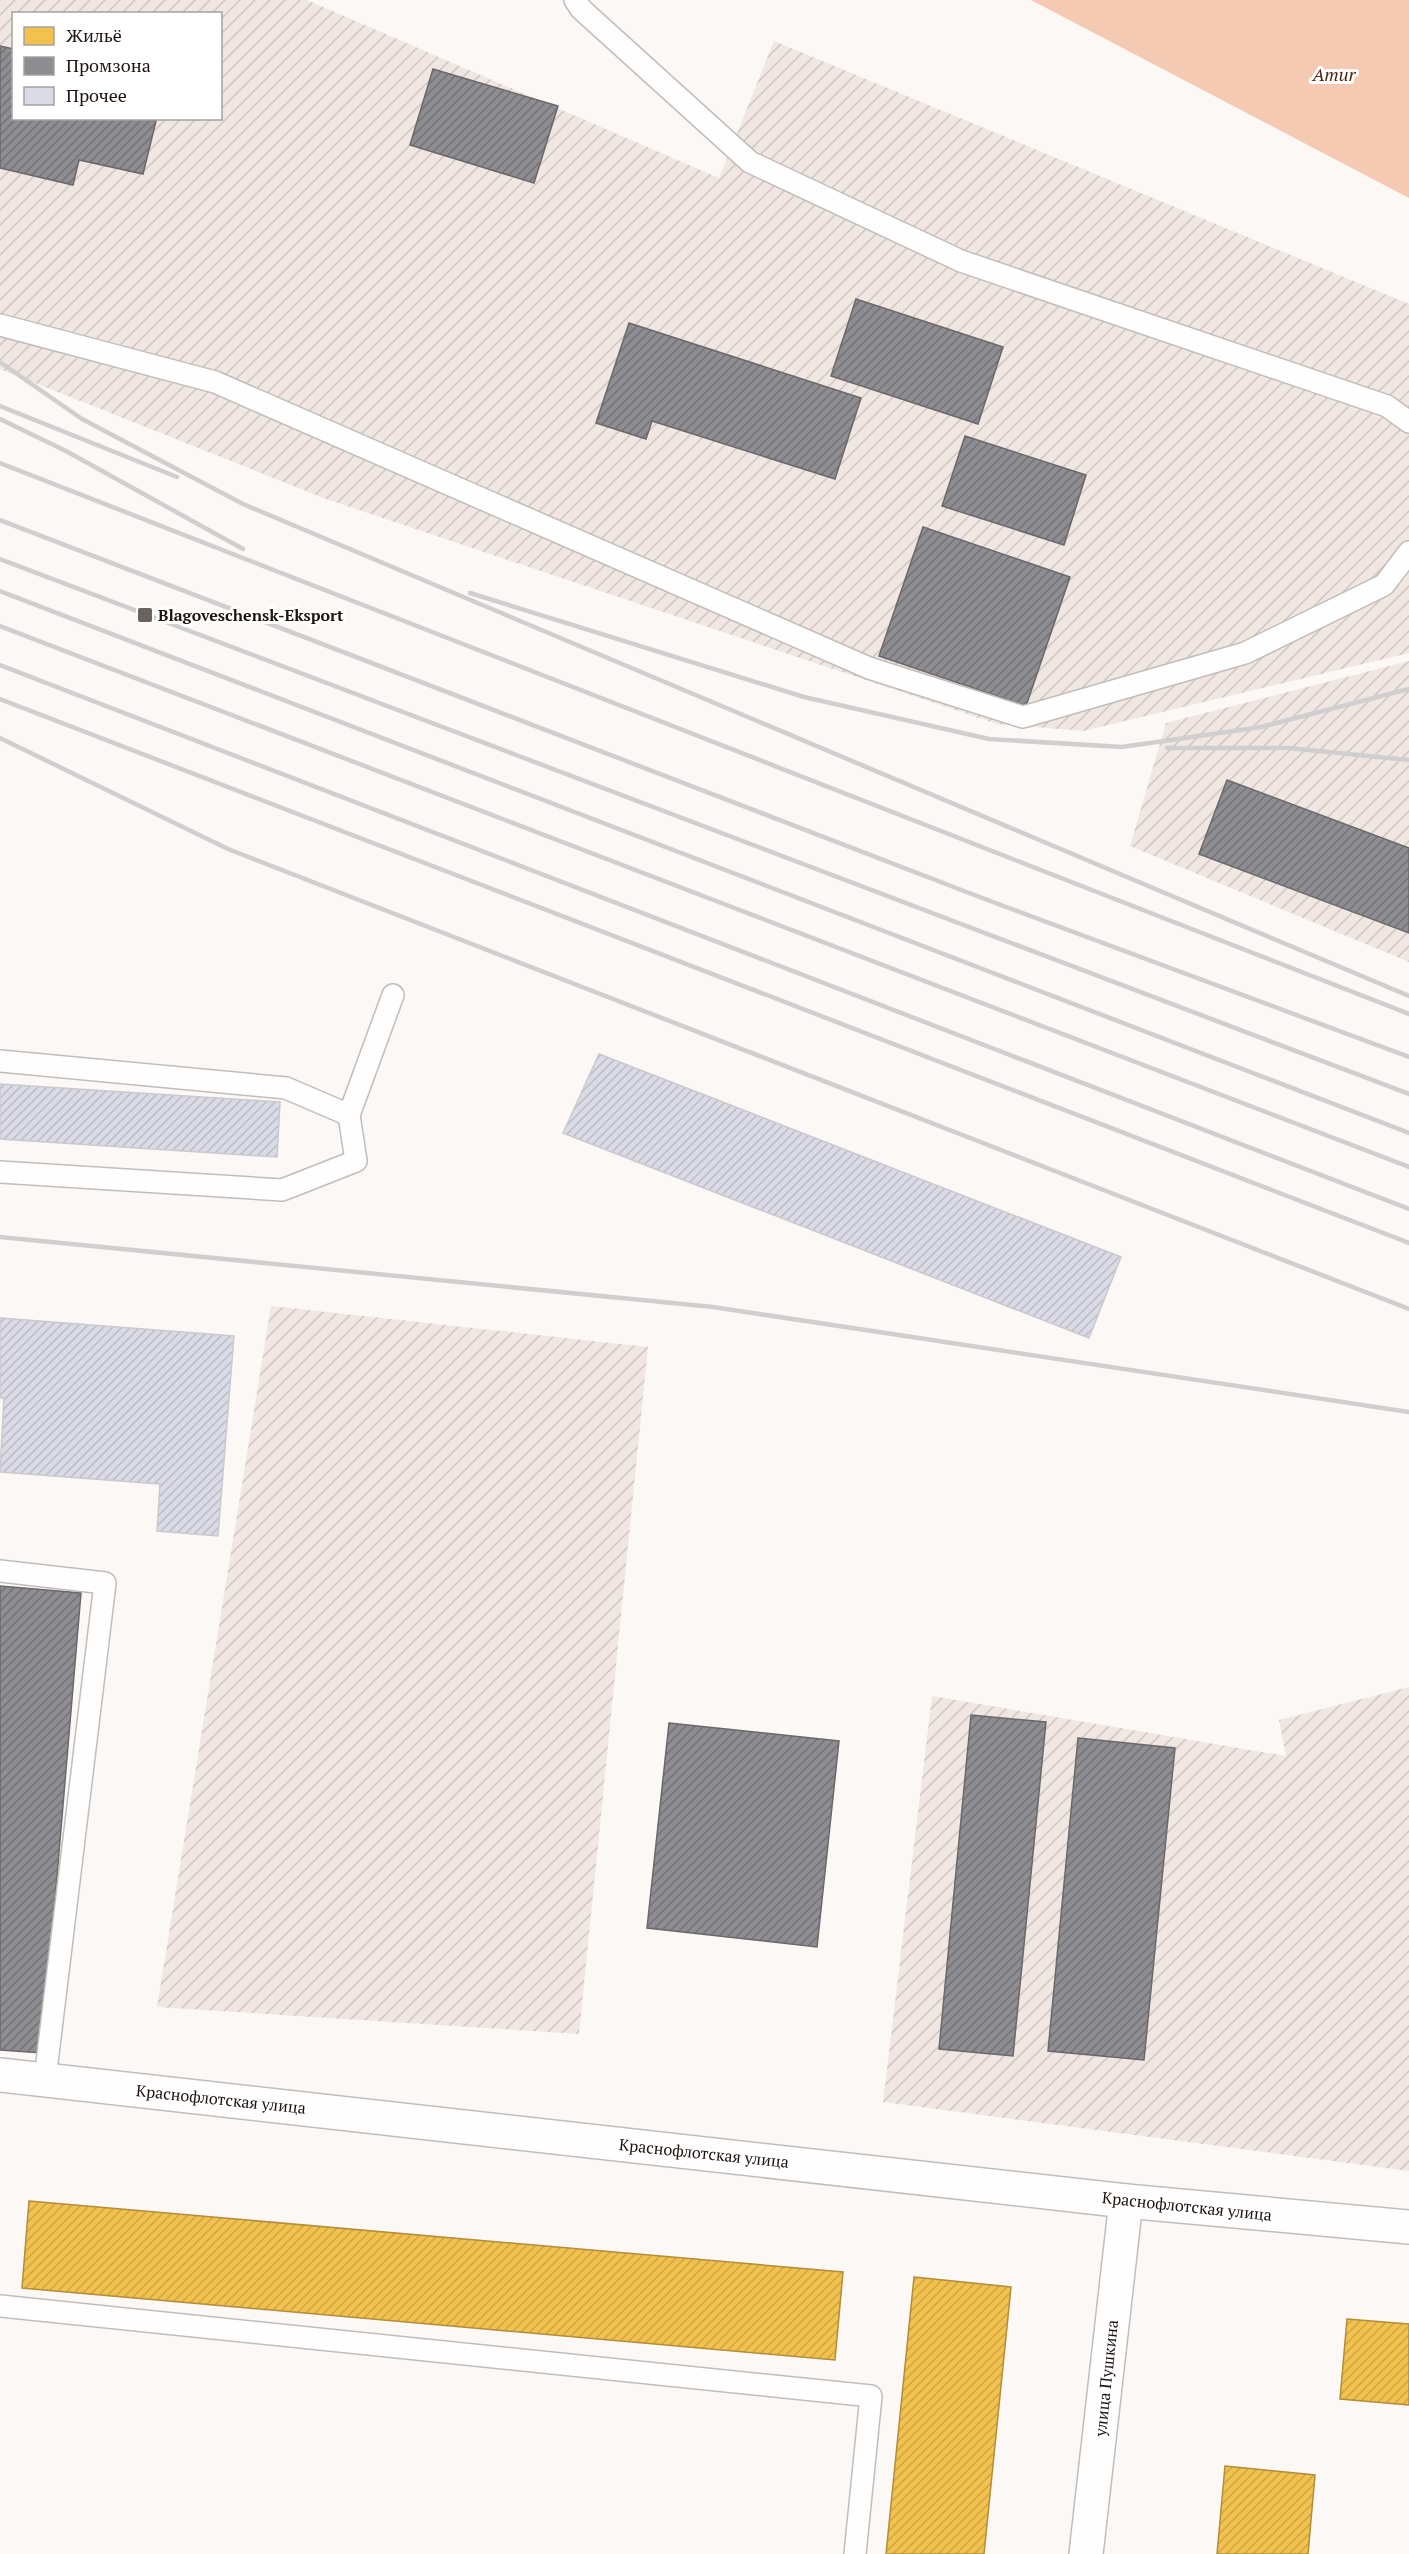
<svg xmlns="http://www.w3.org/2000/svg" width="1409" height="2554" font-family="'PT Serif',serif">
<defs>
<pattern id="industrial-furrows" width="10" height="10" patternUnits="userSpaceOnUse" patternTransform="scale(1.5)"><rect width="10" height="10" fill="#f1e7e2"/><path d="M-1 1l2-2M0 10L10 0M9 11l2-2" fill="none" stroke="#cec5c1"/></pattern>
<pattern id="homes-hatch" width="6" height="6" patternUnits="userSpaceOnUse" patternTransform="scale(1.5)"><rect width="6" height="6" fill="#f2c14e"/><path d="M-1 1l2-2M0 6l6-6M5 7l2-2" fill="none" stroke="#cfa543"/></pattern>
<pattern id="industry-hatch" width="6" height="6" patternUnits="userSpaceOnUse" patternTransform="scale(1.5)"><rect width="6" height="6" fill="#8d8d92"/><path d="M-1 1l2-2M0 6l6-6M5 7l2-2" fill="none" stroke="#737276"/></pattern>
<pattern id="building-hatch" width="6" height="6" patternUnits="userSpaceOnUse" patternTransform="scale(1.5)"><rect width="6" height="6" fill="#dadbe6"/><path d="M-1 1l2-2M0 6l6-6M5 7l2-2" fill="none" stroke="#bbbbc4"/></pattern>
</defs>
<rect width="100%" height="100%" fill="#fbf8f6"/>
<path fill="url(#industrial-furrows)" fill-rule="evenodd" d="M 0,0 L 307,0 L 719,178 L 774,41 L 1409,304 L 1409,653 L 1083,731 L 997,724 L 326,499 L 0,369 ZM 14,14 L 220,14 L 220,118 L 14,118 Z
M 1409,661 L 1409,962 L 1130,846 L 1166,723 Z
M 271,1306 L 648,1347 L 579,2034 L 157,2007 Z
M 1409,1687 L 1409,2171 L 883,2102 L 932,1696 L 1286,1756 L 1279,1720 Z"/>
<path fill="#f5cab3" d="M 1031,0 L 1409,0 L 1409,198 Z"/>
<path fill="url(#homes-hatch)" stroke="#b28d3b" stroke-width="1.5" d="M 29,2201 L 843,2272 L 835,2360 L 22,2288 Z
M 914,2277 L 1011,2287 L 984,2554 L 886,2554 Z
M 1347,2319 L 1409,2324 L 1409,2405 L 1340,2399 Z
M 1225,2466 L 1315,2475 L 1308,2554 L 1217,2554 Z"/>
<path fill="url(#industry-hatch)" stroke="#6c686a" stroke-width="1.5" d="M 0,46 L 14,49 L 14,118 L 143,118 L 156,121 L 143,174 L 79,160 L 73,185 L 0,168 Z
M 433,69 L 558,106 L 534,183 L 410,145 Z
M 856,299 L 1003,347 L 978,424 L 831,376 Z
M 629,323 L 861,398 L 835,479 L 652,421 L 646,439 L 596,423 Z
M 965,436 L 1086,475 L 1064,545 L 942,506 Z
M 923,527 L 1070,577 L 1026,706 L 879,656 Z
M 1227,780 L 1409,848 L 1409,933 L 1199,854 Z
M 0,1586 L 81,1593 L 42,2053 L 0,2050 Z
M 971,1715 L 1046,1722 L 1013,2056 L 939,2049 Z
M 669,1723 L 839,1741 L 817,1947 L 647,1928 Z
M 1078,1738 L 1175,1748 L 1144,2060 L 1048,2051 Z"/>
<path fill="url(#building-hatch)" stroke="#cacace" stroke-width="1.5" d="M 599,1054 L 1121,1257 L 1089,1338 L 563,1133 Z
M 0,1084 L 280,1102 L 277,1157 L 0,1139 Z
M 0,1318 L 234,1336 L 218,1536 L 157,1531 L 160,1484 L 0,1472 L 4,1398 L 0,1398 Z"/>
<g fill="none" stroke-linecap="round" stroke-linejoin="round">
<g stroke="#c3bdb9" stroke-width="24">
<path id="lane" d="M 575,0 L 581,9 L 750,162 L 961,261 L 1387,406 L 1409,422
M 0,325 L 215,382 L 869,668 L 1023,717 L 1245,653 L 1384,585 L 1409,552
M 0,1061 L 286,1088 L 349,1115
M 0,1172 L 282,1190 L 356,1161 L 349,1115 L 393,995
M 0,1571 L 105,1583 L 45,2079
M 0,2306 L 871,2396 L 855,2554"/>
</g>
<g stroke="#c3bdb9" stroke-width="36">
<path id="street" d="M 1086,2554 L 1126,2201"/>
</g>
<g stroke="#c3bdb9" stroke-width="36">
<path id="secondary" d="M 0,2075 L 1126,2201 L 1409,2227"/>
</g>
<use href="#lane" stroke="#fefefe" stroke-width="21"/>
<use href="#street" stroke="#fefefe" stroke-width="33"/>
<use href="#secondary" stroke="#fefefe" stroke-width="33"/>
<path stroke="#d0cece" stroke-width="4.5" d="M 0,362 L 82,419 L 243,504 L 1409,996
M 0,406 L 177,477
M 0,419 L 66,451 L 243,549
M 0,463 L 1409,1014
M 0,520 L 977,896 L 1409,1057
M 0,559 L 1409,1094
M 0,591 L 1409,1133
M 470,593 L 804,697 L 989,739 L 1122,747 L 1261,727 L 1409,689
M 0,626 L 1409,1167
M 0,665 L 1409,1209
M 0,699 L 1409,1243
M 0,738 L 228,849 L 1409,1309
M 1167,748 L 1288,748 L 1409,760
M 0,1237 L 713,1307 L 1409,1412"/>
</g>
<rect fill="#6b635f" stroke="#fff" stroke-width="2" x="137" y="607" width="16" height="16" rx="3"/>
<g text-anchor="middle" stroke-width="6" stroke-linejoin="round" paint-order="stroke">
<g font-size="16" font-weight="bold" fill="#1e130e" stroke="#fff" text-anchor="start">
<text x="158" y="621">Blagoveschensk-Eksport</text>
</g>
<g font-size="16" fill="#1e130e" stroke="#fff">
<text transform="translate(221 2099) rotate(6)" y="6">Краснофлотская улица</text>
<text transform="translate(704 2153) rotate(6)" y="6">Краснофлотская улица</text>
<text transform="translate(1187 2206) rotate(6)" y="6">Краснофлотская улица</text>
<text transform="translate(1106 2378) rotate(-84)" y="6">улица Пушкина</text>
</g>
<g font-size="18" font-style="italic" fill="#4b250d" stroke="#fff">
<text x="1334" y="81">Amur</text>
</g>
</g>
<rect x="12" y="12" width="210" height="108" fill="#ffffff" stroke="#a5a19f" stroke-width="1.5"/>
<rect x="24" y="27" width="30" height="18" fill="#f2c14e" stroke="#a5a19f" stroke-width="1.5"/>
<text x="66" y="42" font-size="18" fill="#1e130e">Жильё</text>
<rect x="24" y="57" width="30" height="18" fill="#8d8d92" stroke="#a5a19f" stroke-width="1.5"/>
<text x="66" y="72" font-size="18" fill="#1e130e">Промзона</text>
<rect x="24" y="87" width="30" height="18" fill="#dadbe6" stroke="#a5a19f" stroke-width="1.5"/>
<text x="66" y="102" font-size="18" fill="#1e130e">Прочее</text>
</svg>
